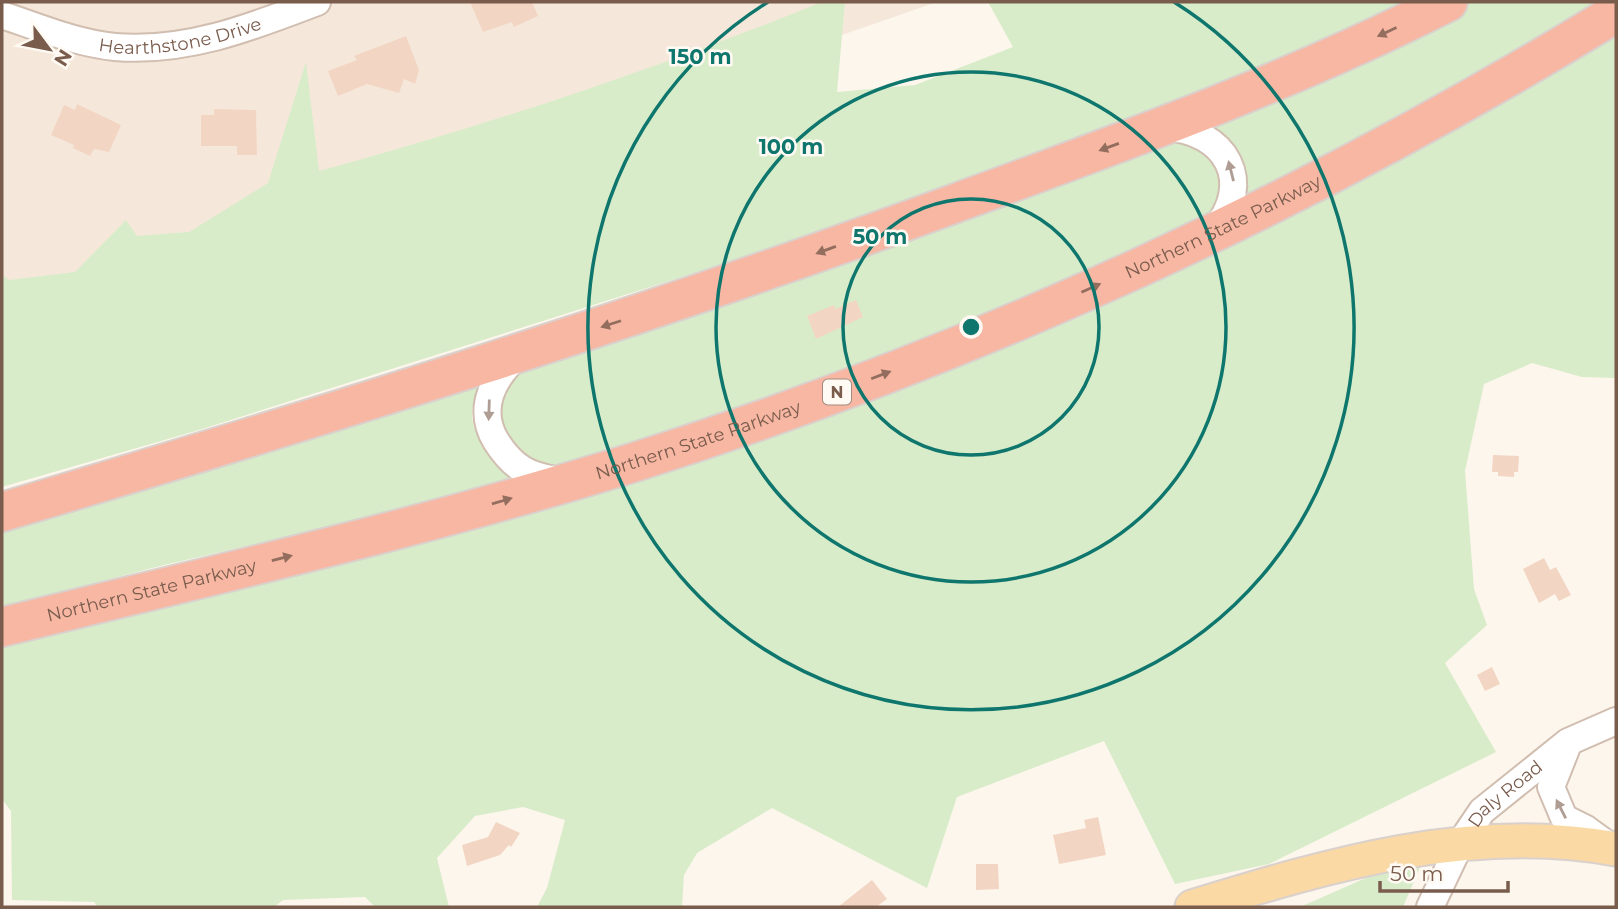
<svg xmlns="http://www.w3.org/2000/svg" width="1618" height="909" font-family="Montserrat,sans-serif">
<rect width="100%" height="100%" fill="#fdf6ec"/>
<path fill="#f5e8da" d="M 2,2 L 937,2 L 2,327 Z"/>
<path fill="#d8ecc9" d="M 822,2 L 845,2 L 837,92 L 915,85 L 1013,47 L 988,2 L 1404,2 L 1240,77 L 830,230 L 199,430 L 2,487 L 2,275 L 9,280 L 75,272 L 126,220 L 137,236 L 189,232 L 268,183 L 306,62 L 319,171 C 489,125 658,68 822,2 Z
M 1459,2 L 1611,2 L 1317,165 L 1245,196 L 1207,131 L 1221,111 Z
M 1616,29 L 1616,378 L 1582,377 L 1532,363 L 1484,384 L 1465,471 L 1474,589 L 1487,625 L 1445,663 L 1496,752 L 1269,864 L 1175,884 L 1104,741 L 957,797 L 927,888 L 772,808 L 697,853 L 684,875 L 682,907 L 537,907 L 547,888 L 565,820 L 523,807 L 475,816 L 437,858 L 449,907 L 375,907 L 365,897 L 283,900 L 274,907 L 98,907 L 94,902 L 12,900 L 11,811 L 2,799 L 2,643 L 646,472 L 808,424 L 1083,316 L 1265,226 Z
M 1186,137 L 1218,164 L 1223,186 L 1214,210 L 1199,223 L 980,321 L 621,452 L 543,469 L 518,460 L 497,432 L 501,385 L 521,365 Z
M 480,385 C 477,393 473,403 472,412 C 471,442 499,465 520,483 L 160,566 L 2,607 L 2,524 Z
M 1427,851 L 1403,907 L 1300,907 Z"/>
<path fill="#f3d5c3" d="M 470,2 L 532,2 L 538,16 L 514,27 L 512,22 L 483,32 Z
M 406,36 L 419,70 L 415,84 L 404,79 L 399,93 L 367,84 L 338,96 L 328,71 L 357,60 L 354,56 Z
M 77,104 L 121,125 L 109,152 L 94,149 L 90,156 L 73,148 L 74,145 L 51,135 L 64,105 L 75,110 Z
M 214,109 L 256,110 L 257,155 L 237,155 L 237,146 L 201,146 L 201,115 L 214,115 Z
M 856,300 L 863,317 L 816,339 L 807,316 L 834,305 L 835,309 Z
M 1493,455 L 1519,456 L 1518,472 L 1514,472 L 1514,477 L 1498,476 L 1498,472 L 1492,472 Z
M 1544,558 L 1550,570 L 1556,567 L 1571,595 L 1559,601 L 1555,594 L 1539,603 L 1523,569 Z
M 1492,667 L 1500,684 L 1485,691 L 1477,675 Z
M 1098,817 L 1106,855 L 1059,864 L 1053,835 L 1086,828 L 1084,820 Z
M 496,822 L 520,833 L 511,847 L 509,845 L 500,855 L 467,866 L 462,845 L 488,837 Z
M 976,864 L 998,864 L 999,889 L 976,890 Z
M 872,880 L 887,899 L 876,907 L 838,907 Z"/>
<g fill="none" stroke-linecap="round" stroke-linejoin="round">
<g stroke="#d1beb0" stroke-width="30">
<g id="minor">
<path id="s1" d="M 2,15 C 38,27 76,43 115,47 C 186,53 252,27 317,2"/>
<path d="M 1164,127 C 1226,130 1256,182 1213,232"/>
<path d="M 519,354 C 494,377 476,408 496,441 C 503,452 511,462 522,469 C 534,477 550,479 564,482"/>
<path d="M 1568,744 L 1551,787 L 1564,818 L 1586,829 L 1612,848"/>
<path id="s2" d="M 1430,907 L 1461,842 L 1482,811 L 1568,742 L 1616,721"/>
</g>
</g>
<g stroke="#dad1cd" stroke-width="37">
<path id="major" d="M 1192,907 C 1329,865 1472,822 1616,849"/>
</g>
<g stroke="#dad1cd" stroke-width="42">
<g id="highway">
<path d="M 2,512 C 322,417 642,318 956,203 C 1123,142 1290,82 1448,2"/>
<path id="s3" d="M 2,627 C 213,575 427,527 635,462 C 978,354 1310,201 1616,13"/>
</g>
</g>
<use href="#minor" stroke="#fff" stroke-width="26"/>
<use href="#major" stroke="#fbd9a5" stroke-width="33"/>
<use href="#highway" stroke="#f7b7a3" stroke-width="38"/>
</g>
<defs><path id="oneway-solid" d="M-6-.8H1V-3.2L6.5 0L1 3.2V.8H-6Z" transform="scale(1.75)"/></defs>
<g fill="#936e5e">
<use href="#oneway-solid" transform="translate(1387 32) rotate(155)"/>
<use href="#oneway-solid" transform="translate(1109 147) rotate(160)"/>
<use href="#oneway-solid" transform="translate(826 250) rotate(160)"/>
<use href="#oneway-solid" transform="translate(1091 288) rotate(-24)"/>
<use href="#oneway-solid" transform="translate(611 324) rotate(162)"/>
<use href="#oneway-solid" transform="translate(881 375) rotate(-21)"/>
<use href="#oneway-solid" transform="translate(502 501) rotate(-16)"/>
<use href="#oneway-solid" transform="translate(282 558) rotate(-14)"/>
</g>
<g fill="#af9d94">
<use href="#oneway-solid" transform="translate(1231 171) rotate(-104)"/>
<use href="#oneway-solid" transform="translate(489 410) rotate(92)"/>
<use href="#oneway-solid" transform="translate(1561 809) rotate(-117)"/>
</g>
<g fill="none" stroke="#0f766e" stroke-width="3.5">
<circle cx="971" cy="327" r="128"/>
<circle cx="971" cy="327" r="255"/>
<path d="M1174 2A383 383 0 1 1 768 2"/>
</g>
<g text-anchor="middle" stroke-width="5" stroke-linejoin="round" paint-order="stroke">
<rect fill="#fffaf3" stroke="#a28b7f" stroke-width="2" x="823" y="379.5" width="28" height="25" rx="5"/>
<g font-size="16" font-weight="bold" fill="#7a5c4d">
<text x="837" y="398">N</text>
</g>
<g font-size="18" fill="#7a5c4d" stroke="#fffaf3">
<text dy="6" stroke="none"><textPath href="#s1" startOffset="184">Hearthstone Drive</textPath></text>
<text dy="6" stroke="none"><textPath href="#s3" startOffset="1288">Northern State Parkway</textPath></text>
<text dy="6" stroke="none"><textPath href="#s3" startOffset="721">Northern State Parkway</textPath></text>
<text dy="6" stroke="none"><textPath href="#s3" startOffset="154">Northern State Parkway</textPath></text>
<text dy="6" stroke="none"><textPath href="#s2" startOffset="138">Daly Road</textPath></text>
</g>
</g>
<circle cx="971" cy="327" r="10" fill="#0f766e" stroke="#fffaf3" stroke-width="3.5"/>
<g font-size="21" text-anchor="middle" font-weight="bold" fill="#0f766e" stroke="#fffaf3" stroke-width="5" stroke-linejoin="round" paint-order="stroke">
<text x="700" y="64">150 m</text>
<text x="791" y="154">100 m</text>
<text x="880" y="244">50 m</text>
</g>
<rect width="1618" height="909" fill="none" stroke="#7a5c4d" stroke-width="7"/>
<g transform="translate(49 49) rotate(122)" stroke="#fffaf3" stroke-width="5" paint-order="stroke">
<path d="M0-5L12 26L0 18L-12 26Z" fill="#7a5c4d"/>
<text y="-10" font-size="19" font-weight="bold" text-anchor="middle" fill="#7a5c4d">N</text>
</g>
<path d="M1380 881v10h128v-10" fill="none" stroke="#7a5c4d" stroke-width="3.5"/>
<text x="1390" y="881" font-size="21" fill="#7a5c4d" stroke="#fffaf3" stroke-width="5" paint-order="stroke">50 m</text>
</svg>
